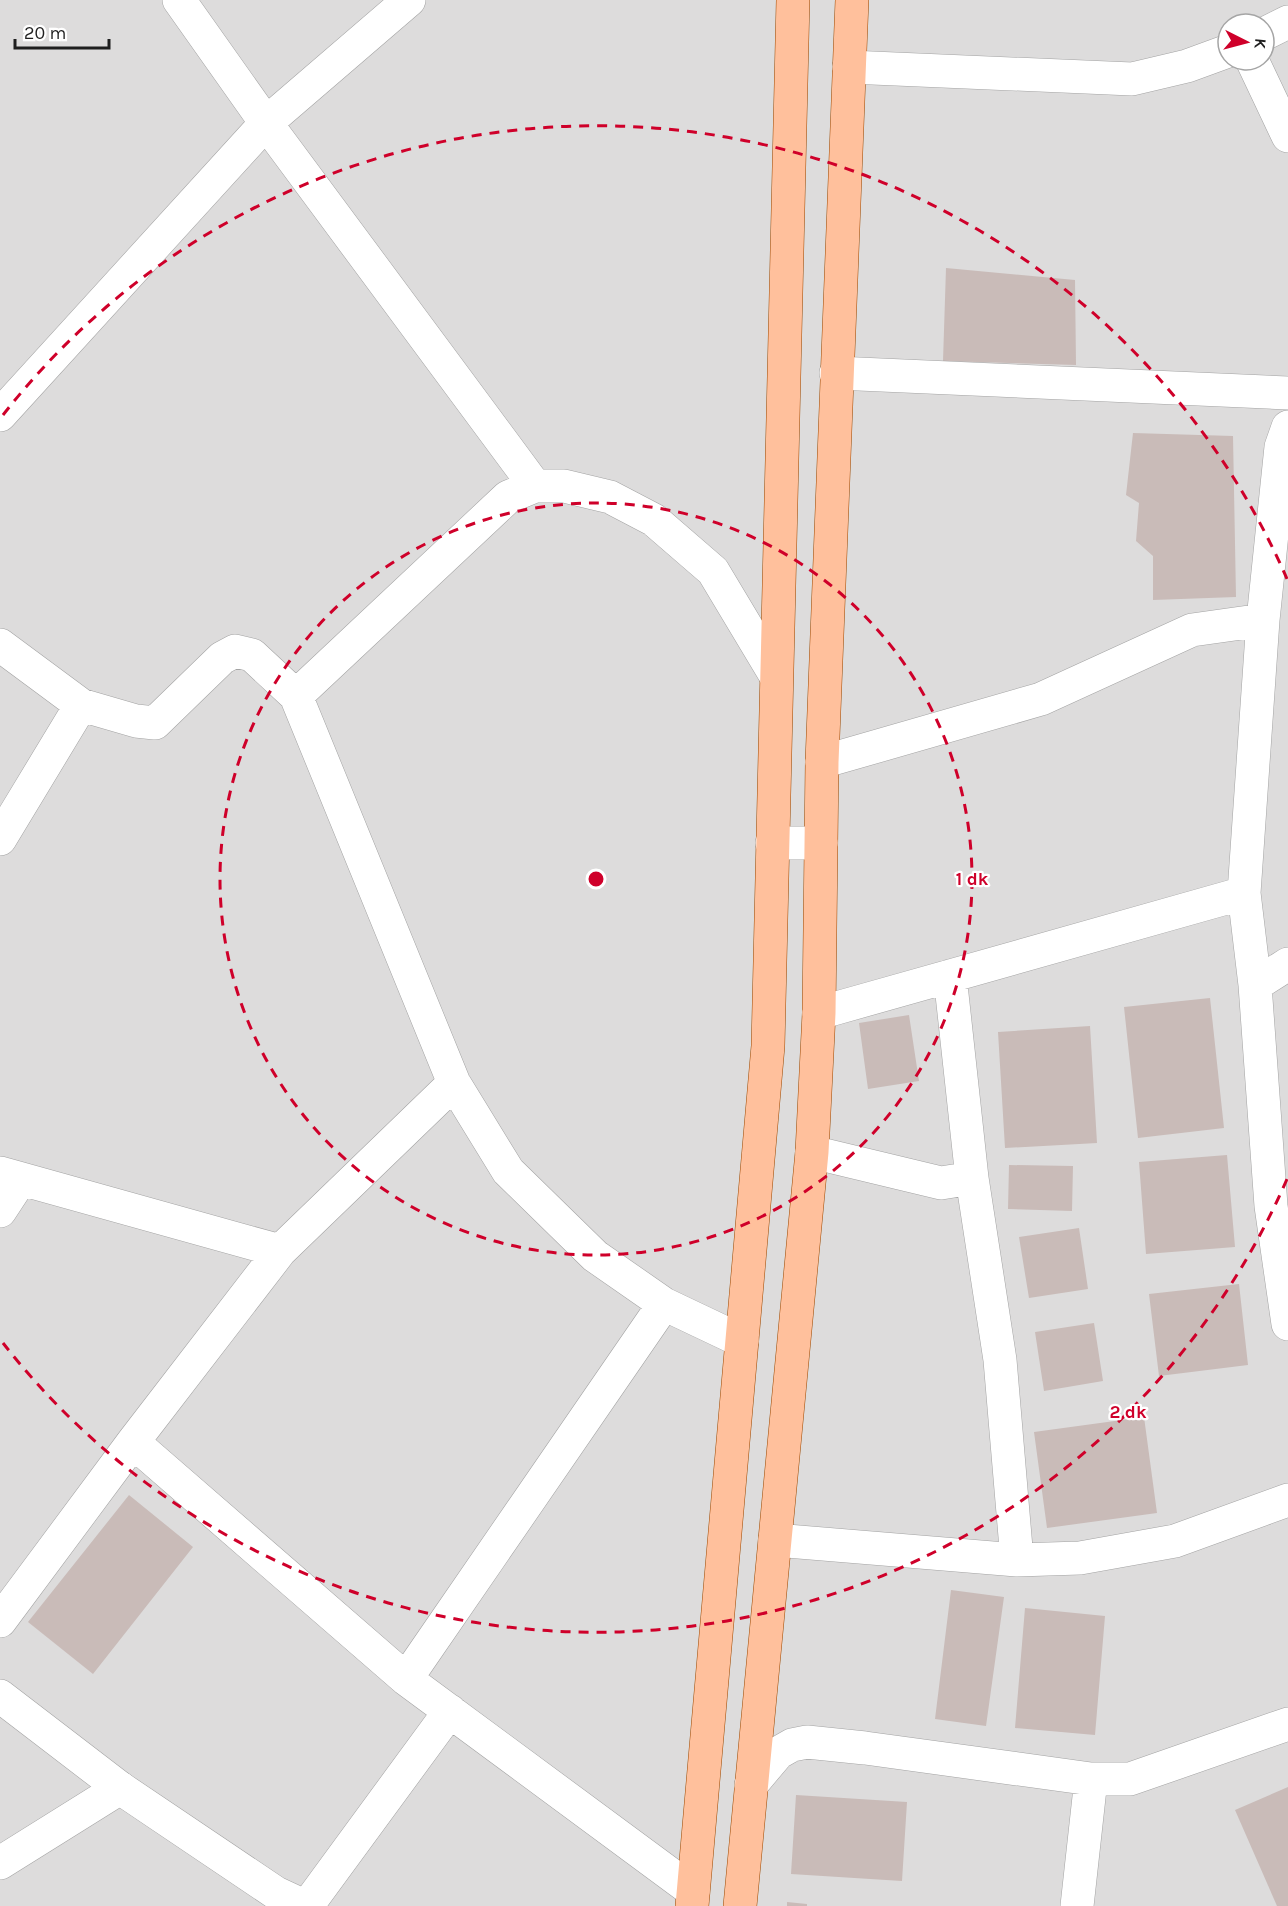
<svg xmlns="http://www.w3.org/2000/svg" width="1288" height="1906" font-family="Karla,sans-serif">
<rect width="100%" height="100%" fill="#f1eae5"/>
<path fill="#dddcdc" fill-rule="evenodd" d="M 0,0 L 1288,0 L 1288,1906 L 0,1906 ZM 1228,24 L 1264,24 L 1264,60 L 1228,60 Z"/>
<path fill="#c9bbb8" d="M 946,268 L 1075,280 L 1076,365 L 943,361 Z
M 1133,433 L 1233,436 L 1236,597 L 1153,600 L 1153,556 L 1136,541 L 1139,503 L 1126,495 Z
M 1210,998 L 1224,1128 L 1138,1138 L 1124,1007 Z
M 909,1015 L 919,1081 L 868,1089 L 859,1023 Z
M 1090,1026 L 1097,1143 L 1005,1148 L 998,1032 Z
M 1227,1155 L 1235,1247 L 1146,1254 L 1139,1162 Z
M 1009,1165 L 1073,1166 L 1072,1211 L 1008,1209 Z
M 1079,1228 L 1088,1289 L 1029,1298 L 1019,1237 Z
M 1239,1284 L 1248,1365 L 1159,1376 L 1149,1294 Z
M 1094,1323 L 1103,1381 L 1044,1391 L 1035,1332 Z
M 1144,1417 L 1157,1513 L 1047,1528 L 1034,1432 Z
M 129,1495 L 193,1547 L 93,1674 L 28,1622 Z
M 951,1590 L 1004,1597 L 986,1726 L 935,1719 Z
M 1025,1608 L 1105,1616 L 1095,1735 L 1015,1728 Z
M 1288,1787 L 1288,1906 L 1277,1906 L 1235,1810 Z
M 796,1795 L 907,1802 L 902,1881 L 791,1874 Z
M 787,1902 L 807,1904 L 807,1906 L 787,1906 Z"/>
<g fill="none" stroke-linecap="round" stroke-linejoin="round">
<g stroke="#a3a3a3" stroke-width="34">
<path id="minor" d="M 179,0 L 266,123 L 535,486
M 1264,34 L 1288,22
M 1252,60 L 1288,136
M 849,67 L 1132,79 L 1187,66 L 1228,51
M 836,373 L 1288,393
M 0,415 L 266,123 L 409,0
M 1288,427 L 1281,447 L 1263,620 L 1244,893 L 1255,985 L 1271,1206 L 1288,1324
M 0,645 L 81,705 L 136,721 L 155,723 L 222,658 L 235,651 L 252,655 L 296,696 L 454,1083 L 508,1171 L 595,1256 L 664,1304 L 742,1341
M 296,696 L 508,497 L 535,486 L 564,486 L 610,497 L 654,520 L 713,571 L 776,676
M 822,762 L 1041,699 L 1192,630 L 1263,620
M 0,839 L 81,705
M 950,976 L 972,1178
M 1255,985 L 1288,964
M 819,1013 L 1244,893
M 812,1152 L 941,1183 L 972,1178 L 1000,1360 L 1017,1560
M 0,1173 L 280,1251
M 0,1211 L 21,1179
M 133,1442 L 406,1679 L 693,1891
M 775,1540 L 1017,1560 L 1080,1558 L 1175,1541 L 1288,1500
M 0,1621 L 133,1442 L 280,1251 L 454,1083
M 406,1679 L 664,1304
M 751,1785 L 778,1753 L 792,1745 L 807,1742 L 865,1748 L 1091,1779 L 1130,1779 L 1288,1724
M 0,1863 L 120,1788
M 307,1906 L 450,1711
M 1077,1906 L 1091,1779"/>
</g>
<g stroke="#a3a3a3" stroke-width="34">
<path id="tertiary" d="M 772,843 L 821,843
M 0,1696 L 120,1788 L 276,1893 L 304,1906"/>
</g>
<g stroke="#9b4800" stroke-width="34">
<path id="primary" d="M 692,1906 L 768,1046 L 793,0
M 740,1906 L 812,1152 L 819,1013 L 822,762 L 852,0"/>
</g>
<use href="#minor" stroke="#fff" stroke-width="33"/>
<use href="#tertiary" stroke="#fff" stroke-width="33"/>
<use href="#primary" stroke="#ffc09c" stroke-width="33"/>
</g>
<g fill="none" stroke="#cf002a" stroke-width="3" stroke-dasharray="10 8">
<circle cx="596" cy="879" r="376"/>
<path d="M1287 1179A753 753 0 0 1 3 1343M3 415A753 753 0 0 1 1287 579"/>
</g>
<circle cx="596" cy="879" r="9" fill="#cf002a" stroke="#fff" stroke-width="3"/>
<g font-size="18" text-anchor="middle" font-weight="bold" fill="#cf002a" stroke="#fff" stroke-width="4.5" stroke-linejoin="round" paint-order="stroke">
<text x="972" y="885">1 dk</text>
<text x="1128" y="1418">2 dk</text>
</g>
<g transform="translate(1246 42) rotate(96)"><circle r="28" fill="#ffffff" stroke="#a5a5a5" stroke-width="1.5"/>
<path d="M0-4.5L10 22L0 15L-10 22Z" fill="#cf002a"/>
<text y="-9" font-size="16" font-weight="bold" text-anchor="middle" fill="#1f1f1f">K</text>
</g>
<path d="M15 39v9h94v-9" fill="none" stroke="#1f1f1f" stroke-width="3"/>
<text x="24" y="39" font-size="18" fill="#1f1f1f" stroke="#ffffff" stroke-width="4.5" paint-order="stroke">20 m</text>
</svg>
